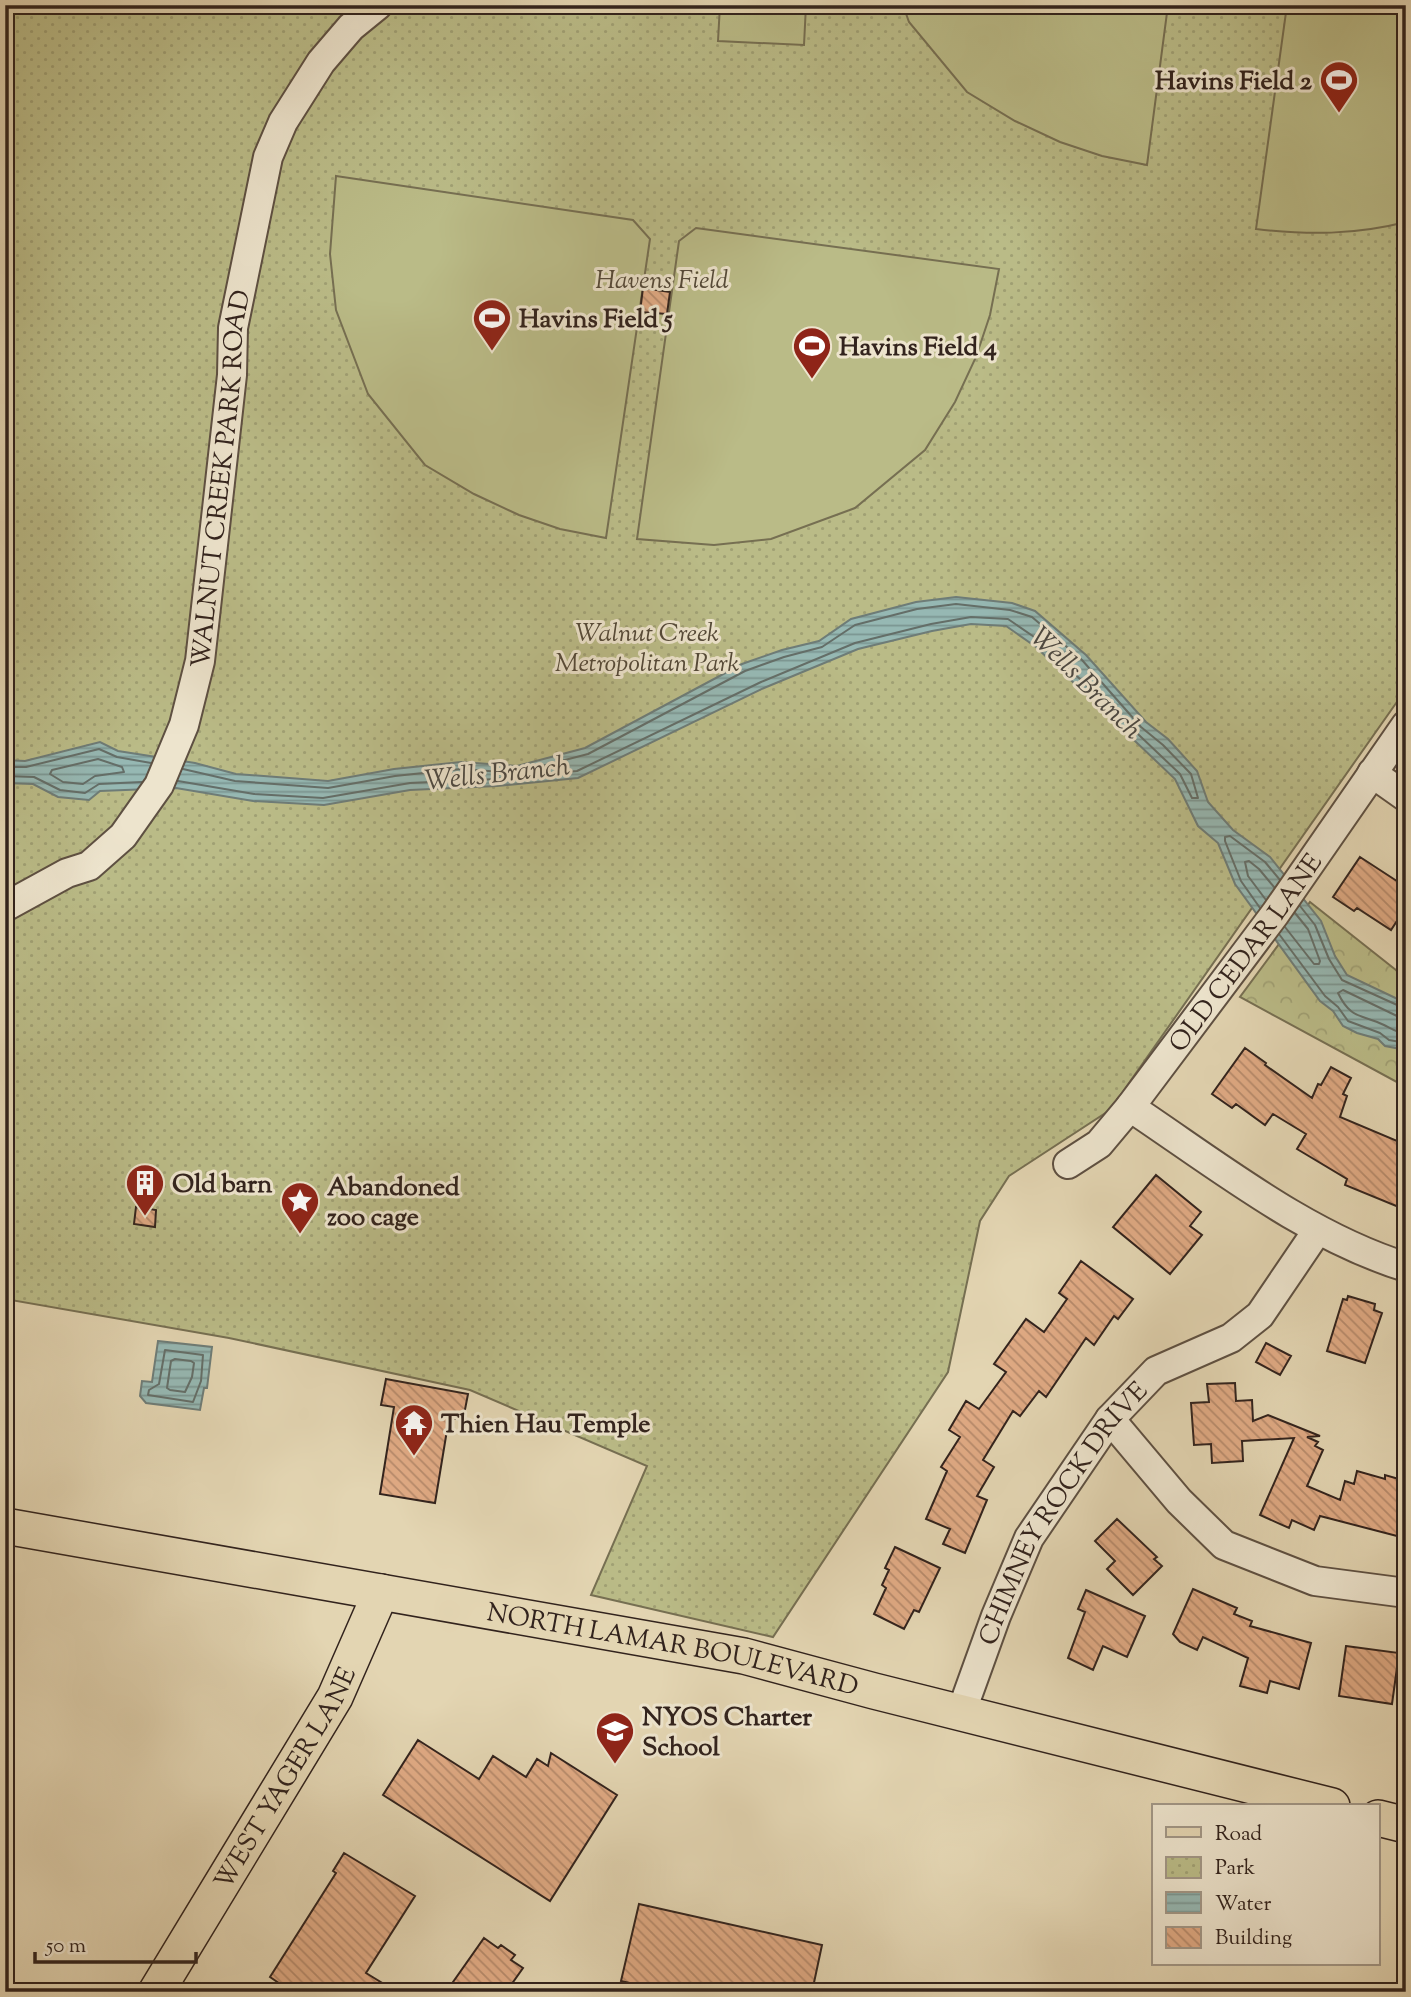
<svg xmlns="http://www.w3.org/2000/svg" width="1411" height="1997" font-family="'Sorts Mill Goudy',serif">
<defs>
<pattern id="forest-crowns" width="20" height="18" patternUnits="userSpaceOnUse" patternTransform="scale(1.75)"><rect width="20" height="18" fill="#babb87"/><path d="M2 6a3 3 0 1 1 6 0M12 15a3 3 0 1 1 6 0" fill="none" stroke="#a0a074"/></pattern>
<pattern id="park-dots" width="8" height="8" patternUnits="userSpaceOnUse" patternTransform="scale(1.75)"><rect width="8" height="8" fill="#babb87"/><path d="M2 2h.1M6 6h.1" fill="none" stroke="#a0a074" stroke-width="1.8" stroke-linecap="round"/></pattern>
<pattern id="water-rules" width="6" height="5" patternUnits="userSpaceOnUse" patternTransform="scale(1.75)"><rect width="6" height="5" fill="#96b8b3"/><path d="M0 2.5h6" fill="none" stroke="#7b9591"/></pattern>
<pattern id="building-back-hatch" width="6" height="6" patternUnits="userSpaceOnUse" patternTransform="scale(1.75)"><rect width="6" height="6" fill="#e0aa84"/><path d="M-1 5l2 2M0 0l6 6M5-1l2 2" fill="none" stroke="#b68a6b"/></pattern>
</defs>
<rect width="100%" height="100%" fill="#e3d5b2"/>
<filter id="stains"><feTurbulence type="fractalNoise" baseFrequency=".00286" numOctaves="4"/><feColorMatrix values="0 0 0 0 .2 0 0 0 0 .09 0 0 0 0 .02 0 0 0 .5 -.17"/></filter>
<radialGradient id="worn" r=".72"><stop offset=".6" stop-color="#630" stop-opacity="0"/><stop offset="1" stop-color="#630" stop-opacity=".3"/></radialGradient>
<path fill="url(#forest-crowns)" stroke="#766f52" stroke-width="2" d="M 1310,902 L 1406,978 L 1406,1087 L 1240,997 Z"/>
<path fill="url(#park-dots)" stroke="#766f52" stroke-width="2" d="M 5,5 L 1406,5 L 1406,689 L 1110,1110 L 1009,1176 L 980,1221 L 948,1372 L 773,1637 L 591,1595 L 647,1466 L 470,1390 L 229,1338 L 5,1299 Z"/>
<path fill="#babb87" stroke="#766f52" stroke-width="2" d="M 720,5 L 806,5 L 804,45 L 718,41 Z
M 903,5 L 1168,5 L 1147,165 L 1102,156 L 1060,142 L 1015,121 L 967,92 L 909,22 Z
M 1287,5 L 1406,5 L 1406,222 C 1355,235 1308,235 1256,229 Z
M 336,176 L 633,220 L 650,239 L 606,538 L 560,529 L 519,515 L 474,494 L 425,465 L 368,394 L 336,310 L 330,254 Z
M 696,228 L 999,269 L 990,315 L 976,357 L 955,402 L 925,450 L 855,508 L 771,539 L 714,545 L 637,539 L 679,241 Z"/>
<path fill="url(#water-rules)" stroke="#6e7c77" stroke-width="2" d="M 956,597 L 1012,603 L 1035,611 L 1086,655 L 1146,722 L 1168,739 L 1197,771 L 1208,802 L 1233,830 L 1270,857 L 1321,921 L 1335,956 L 1347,975 L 1406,1003 L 1406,1050 L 1385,1046 L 1378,1039 L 1357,1033 L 1343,1026 L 1333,1011 L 1320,1001 L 1235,884 L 1218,843 L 1198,826 L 1175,779 L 1036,647 L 1006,626 L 971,624 L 932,631 L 858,649 L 764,688 L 578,778 L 497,786 L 410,790 L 324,805 L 253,801 L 176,788 L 100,791 L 89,800 L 58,797 L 33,784 L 5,783 L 5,760 L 25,761 L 100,742 L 118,751 L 195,763 L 236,774 L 328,781 L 394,769 L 461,762 L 517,766 L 585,748 L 742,664 L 782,650 L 819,641 L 851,619 L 916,602 Z
M 158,1341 L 212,1347 L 207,1388 L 204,1388 L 200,1410 L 146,1403 L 140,1396 L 142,1381 L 152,1382 Z"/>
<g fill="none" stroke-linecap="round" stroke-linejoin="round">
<path stroke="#646e68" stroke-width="2" d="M 956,604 L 1010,610 L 1032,617 L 1082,660 L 1141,727 L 1163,745 L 1191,774 L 1198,798 L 1192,798 L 1180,774 L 1040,641 L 1008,619 L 971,617 L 931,624 L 855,643 L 761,682 L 577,771 L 535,775 L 532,773 L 534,768 L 588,754 L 745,671 L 784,657 L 822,647 L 855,625 L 917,609 Z
M 98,759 L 122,767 L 124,772 L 95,776 L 83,784 L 63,782 L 50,774 L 52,770 Z
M 5,767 L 26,767 L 99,749 L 117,757 L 151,763
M 5,776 L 34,777 L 60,790 L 85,793 L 99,784 L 142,782
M 178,781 L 254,794 L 323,798 L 410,783 L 497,779 L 503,778 L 505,775 L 502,772 L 461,769 L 395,776 L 328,788 L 235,781 L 183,769
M 1266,900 L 1248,876 L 1245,862 L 1249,861 L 1259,869 L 1274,887
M 1300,906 L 1315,925 L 1329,959 L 1342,980 L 1406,1009
M 1260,908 L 1241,881 L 1225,841 L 1225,837 L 1230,836 L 1265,862 L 1280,880
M 1285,927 L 1314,964 L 1319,964 L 1320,961 L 1308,929 L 1295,913
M 1279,934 L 1325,996 L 1338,1007 L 1348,1021 L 1380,1033 L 1389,1040 L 1406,1043
M 1406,1018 L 1397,1016 L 1343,990 L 1338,993 C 1351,1020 1362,1014 1384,1025 C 1392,1029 1396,1032 1406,1034
M 165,1350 L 203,1355 L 201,1381 L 193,1402 L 148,1395 L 149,1390 L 159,1384 Z
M 175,1359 L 191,1361 L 194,1363 L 192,1377 L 185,1392 L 170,1390 L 167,1388 L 171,1361 Z"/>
</g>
<path fill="url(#building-back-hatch)" stroke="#32231d" stroke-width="2" d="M 643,288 L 670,292 L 667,314 L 640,312 Z
M 1360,857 L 1406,887 L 1406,907 L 1391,930 L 1357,908 L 1354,911 L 1333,897 Z
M 1245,1048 L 1266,1063 L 1265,1065 L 1312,1098 L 1318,1084 L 1321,1085 L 1331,1067 L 1351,1078 L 1343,1094 L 1347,1096 L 1340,1117 L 1402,1143 L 1398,1154 L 1406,1157 L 1406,1210 L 1345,1185 L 1347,1179 L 1297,1149 L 1306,1134 L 1273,1114 L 1265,1125 L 1236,1104 L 1232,1108 L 1212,1094 Z
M 1156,1175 L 1201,1212 L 1190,1226 L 1202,1235 L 1170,1274 L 1113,1227 Z
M 136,1207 L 156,1210 L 155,1227 L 134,1224 Z
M 1081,1261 L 1133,1299 L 1118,1319 L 1114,1316 L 1094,1345 L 1086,1338 L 1046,1397 L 1039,1391 L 1020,1416 L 1013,1411 L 983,1460 L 994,1467 L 977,1496 L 987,1500 L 965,1553 L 943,1544 L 950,1529 L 926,1519 L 947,1471 L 941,1467 L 960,1437 L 949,1430 L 966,1401 L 979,1409 L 1006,1372 L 994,1364 L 1026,1319 L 1044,1332 L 1067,1299 L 1059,1293 Z
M 1348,1296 L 1375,1304 L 1374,1310 L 1382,1313 L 1365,1363 L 1327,1351 L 1343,1299 L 1347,1300 Z
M 1266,1343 L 1291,1356 L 1280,1375 L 1256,1362 Z
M 386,1379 L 468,1394 L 463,1420 L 449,1418 L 435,1503 L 380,1494 L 394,1407 L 381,1405 Z
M 1235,1383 L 1236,1401 L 1252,1400 L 1253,1421 L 1268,1415 L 1320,1436 L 1307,1437 L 1318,1442 L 1315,1446 L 1323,1450 L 1307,1486 L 1340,1500 L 1345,1481 L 1354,1484 L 1357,1471 L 1385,1479 L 1385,1475 L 1406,1481 L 1406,1502 L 1397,1536 L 1320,1516 L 1314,1530 L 1292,1520 L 1289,1528 L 1260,1515 L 1294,1438 L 1242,1441 L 1243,1461 L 1212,1463 L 1211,1444 L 1194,1445 L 1191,1403 L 1209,1402 L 1207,1384 Z
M 1117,1519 L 1157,1557 L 1154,1559 L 1162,1566 L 1133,1595 L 1107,1569 L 1115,1561 L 1095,1541 Z
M 895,1547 L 940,1568 L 919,1612 L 914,1610 L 904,1629 L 874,1614 L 886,1588 L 882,1585 L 889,1570 L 885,1568 Z
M 1193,1589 L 1237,1608 L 1234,1614 L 1252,1621 L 1250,1626 L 1311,1643 L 1299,1689 L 1270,1681 L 1267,1693 L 1240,1686 L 1248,1658 L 1203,1637 L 1197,1650 L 1180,1642 L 1173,1634 Z
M 1086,1590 L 1145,1616 L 1127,1657 L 1103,1646 L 1093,1670 L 1068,1658 L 1085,1612 L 1078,1609 Z
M 1346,1646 L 1399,1653 L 1392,1704 L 1339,1696 Z
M 418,1740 L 479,1779 L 493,1756 L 526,1777 L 537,1759 L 548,1766 L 551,1753 L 617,1795 L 550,1901 L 383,1795 Z
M 344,1853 L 415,1896 L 366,1973 L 397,1992 L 292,1992 L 270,1977 L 336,1873 L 333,1871 Z
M 639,1904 L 822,1945 L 812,1992 L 668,1992 L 621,1981 Z
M 484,1938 L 498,1948 L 501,1945 L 515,1955 L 511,1960 L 523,1968 L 506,1992 L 446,1992 Z"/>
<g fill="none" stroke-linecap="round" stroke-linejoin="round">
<g stroke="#5e5042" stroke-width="32">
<g id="minor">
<path d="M 1372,773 L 1406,797"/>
<path id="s1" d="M 5,907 L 67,873 L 89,866 L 123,836 L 159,785 L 184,725 L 200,661 L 232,375 L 233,328 L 268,157 L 283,122 L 321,62 L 351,27 L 378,5"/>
<path d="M 1130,1107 C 1217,1165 1306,1236 1406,1267"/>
<path id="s2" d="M 1068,1164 L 1099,1144 L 1130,1107 L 1275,914 L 1406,725"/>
<path d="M 1110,1419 L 1179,1501 L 1224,1545 L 1315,1581 L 1406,1593"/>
<path id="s3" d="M 961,1713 L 996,1616 L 1029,1538 L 1110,1419 L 1156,1371 L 1231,1338 L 1260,1315 L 1317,1231"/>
</g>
</g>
<g stroke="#32231d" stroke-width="38">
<g id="major">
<path id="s4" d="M 5,1526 L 744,1656 L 874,1691 L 1332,1806"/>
<path d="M 1378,1818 L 1406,1825"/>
<path id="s5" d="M 156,1992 L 335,1697 L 381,1592"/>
</g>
</g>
<use href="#minor" stroke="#ede4cd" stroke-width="28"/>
<use href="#major" stroke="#e3d5b2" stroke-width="35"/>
</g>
<defs>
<g id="stadium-pin" transform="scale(2.0125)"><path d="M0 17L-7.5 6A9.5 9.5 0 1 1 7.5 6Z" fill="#8f2418" stroke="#ede4cd"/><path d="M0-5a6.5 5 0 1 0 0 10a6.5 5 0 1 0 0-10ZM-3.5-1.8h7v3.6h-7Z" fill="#fff"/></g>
<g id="building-pin" transform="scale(2.0125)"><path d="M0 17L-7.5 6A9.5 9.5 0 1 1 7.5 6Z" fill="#8f2418" stroke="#ede4cd"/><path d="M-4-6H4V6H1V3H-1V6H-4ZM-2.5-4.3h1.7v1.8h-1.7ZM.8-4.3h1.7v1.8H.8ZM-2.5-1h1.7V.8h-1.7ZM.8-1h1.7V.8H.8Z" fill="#fff"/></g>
<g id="sight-pin" transform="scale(2.0125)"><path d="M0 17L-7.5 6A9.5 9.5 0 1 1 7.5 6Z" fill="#8f2418" stroke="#ede4cd"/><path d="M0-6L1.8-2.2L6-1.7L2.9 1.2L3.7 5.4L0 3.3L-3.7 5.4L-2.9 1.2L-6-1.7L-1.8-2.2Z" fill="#fff"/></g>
<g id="temple-pin" transform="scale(2.0125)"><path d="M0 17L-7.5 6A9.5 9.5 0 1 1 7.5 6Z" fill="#8f2418" stroke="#ede4cd"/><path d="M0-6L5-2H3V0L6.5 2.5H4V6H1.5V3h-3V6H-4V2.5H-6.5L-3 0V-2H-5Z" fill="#fff"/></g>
<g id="school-pin" transform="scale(2.0125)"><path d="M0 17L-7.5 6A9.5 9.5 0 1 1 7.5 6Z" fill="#8f2418" stroke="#ede4cd"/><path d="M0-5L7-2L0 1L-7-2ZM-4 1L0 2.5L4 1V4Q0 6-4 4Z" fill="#fff"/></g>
</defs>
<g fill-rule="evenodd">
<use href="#stadium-pin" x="1339" y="80"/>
<use href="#stadium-pin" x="492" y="318"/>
<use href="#stadium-pin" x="812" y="346"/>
<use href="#building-pin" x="145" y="1183"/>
<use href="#sight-pin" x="300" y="1201"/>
<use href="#temple-pin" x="414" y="1423"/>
<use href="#school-pin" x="615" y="1731"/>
</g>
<g text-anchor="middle" stroke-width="6" stroke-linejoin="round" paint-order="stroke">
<g font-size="26" font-weight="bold" fill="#32231d" stroke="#ede4cd" text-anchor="start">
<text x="1312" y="89" text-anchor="end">Havins Field 2</text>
<text x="519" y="327">Havins Field 5</text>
<text x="839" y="355">Havins Field 4</text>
<text x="172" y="1192">Old barn</text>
<text x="327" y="1195">Abandoned<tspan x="327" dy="30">zoo cage</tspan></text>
<text x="441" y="1432">Thien Hau Temple</text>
<text x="642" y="1725">NYOS Charter<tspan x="642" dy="30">School</tspan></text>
</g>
<g font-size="26" font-style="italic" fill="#544938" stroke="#ede4cd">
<text x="662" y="288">Havens Field</text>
<text x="647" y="641">Walnut Creek<tspan x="647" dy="30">Metropolitan Park</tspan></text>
</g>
<g font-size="26" fill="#32231d" stroke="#ede4cd">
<text dy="9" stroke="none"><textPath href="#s1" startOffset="516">WALNUT CREEK PARK ROAD</textPath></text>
<text dy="9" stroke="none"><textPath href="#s2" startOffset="278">OLD CEDAR LANE</textPath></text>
<text dy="9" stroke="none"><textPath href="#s3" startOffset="226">CHIMNEY ROCK DRIVE</textPath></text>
<text dy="9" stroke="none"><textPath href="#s4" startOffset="679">NORTH LAMAR BOULEVARD</textPath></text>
<text dy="9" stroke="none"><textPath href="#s5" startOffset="250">WEST YAGER LANE</textPath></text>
</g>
<g font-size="28" font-style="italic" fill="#4b4842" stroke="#ede4cd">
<text transform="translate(1087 682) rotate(45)" y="10">Wells Branch</text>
<text transform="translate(497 772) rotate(-6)" y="10">Wells Branch</text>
</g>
</g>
<rect width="1411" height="1997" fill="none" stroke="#e3d5b2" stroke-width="28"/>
<rect x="7" y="7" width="1397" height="1983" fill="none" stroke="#32231d" stroke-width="3.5"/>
<rect x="14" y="14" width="1383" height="1969" fill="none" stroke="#32231d" stroke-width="2"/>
<rect x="1152" y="1804" width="228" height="161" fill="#ede4cd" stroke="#a29787" stroke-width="2"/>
<rect x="1166" y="1827" width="35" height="10" fill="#e3d5b2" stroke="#a29787" stroke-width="2"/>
<text x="1215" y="1840" font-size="21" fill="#32231d">Road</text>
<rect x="1166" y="1857" width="35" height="21" fill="url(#park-dots)" stroke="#a29787" stroke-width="2"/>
<text x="1215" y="1874" font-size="21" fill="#32231d">Park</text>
<rect x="1166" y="1892" width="35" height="21" fill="url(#water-rules)" stroke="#a29787" stroke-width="2"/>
<text x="1215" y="1910" font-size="21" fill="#32231d">Water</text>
<rect x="1166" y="1927" width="35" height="21" fill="url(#building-back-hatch)" stroke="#a29787" stroke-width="2"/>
<text x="1215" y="1944" font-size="21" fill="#32231d">Building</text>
<path d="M35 1952v10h161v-10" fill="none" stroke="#32231d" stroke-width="3.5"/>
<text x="46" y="1952" font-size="21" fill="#32231d" stroke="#ede4cd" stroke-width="5" paint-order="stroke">50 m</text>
<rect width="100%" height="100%" filter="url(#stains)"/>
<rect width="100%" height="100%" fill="url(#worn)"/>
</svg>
